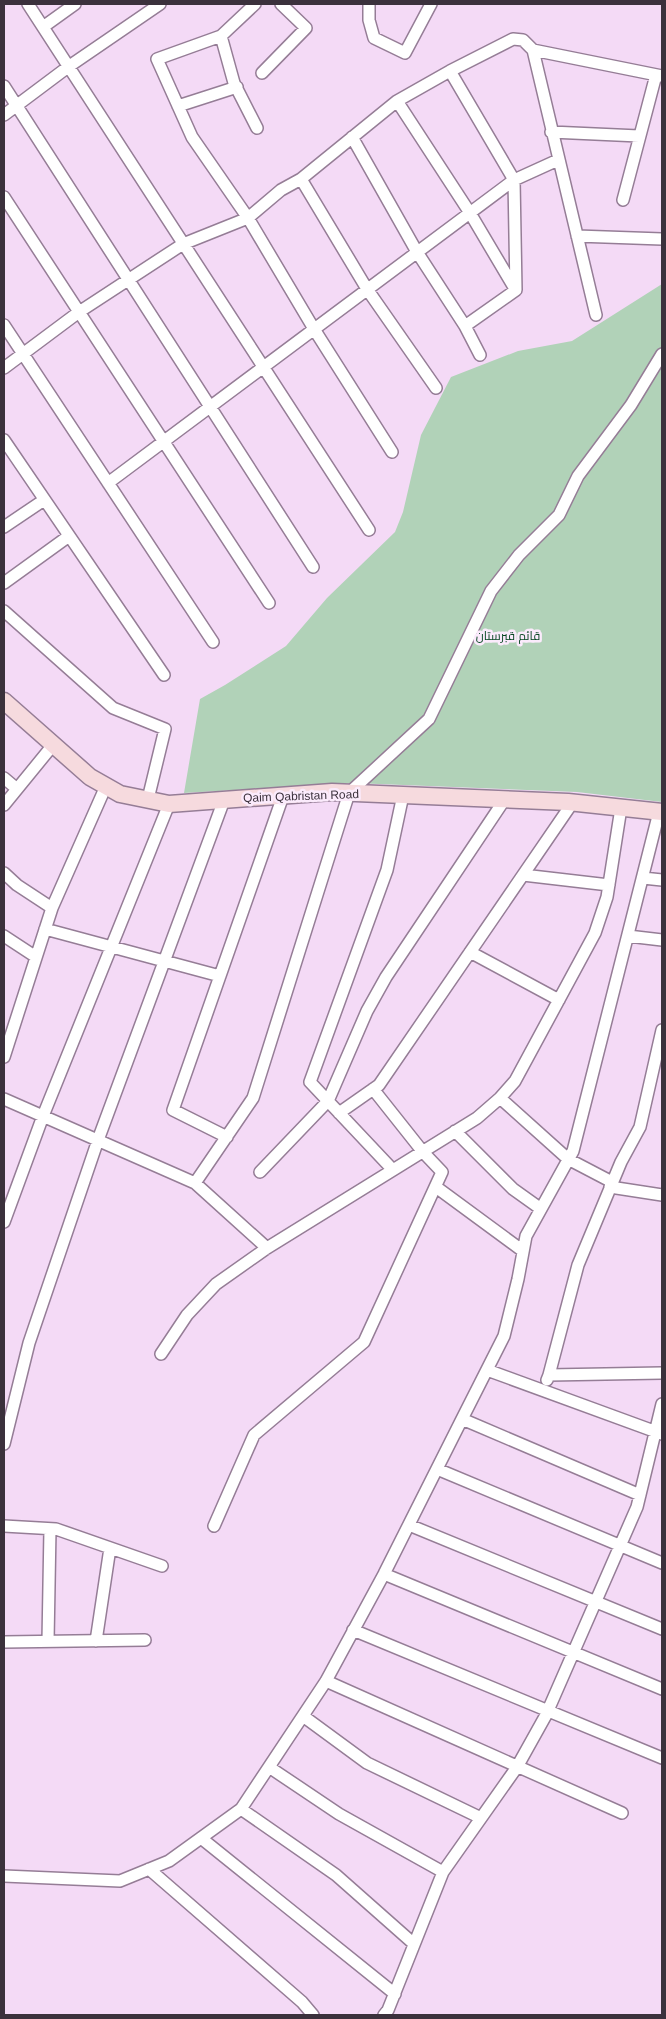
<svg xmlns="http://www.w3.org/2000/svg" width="666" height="2019" font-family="Helvetica,Cairo,sans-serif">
<rect width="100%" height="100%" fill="#f4daf6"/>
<path fill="#b1d2b8" d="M 662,284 L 662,802 L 577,792 L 353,783 L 184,793 L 200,699 L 225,685 L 286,646 L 327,598 L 395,532 L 403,512 L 421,435 L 451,377 L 518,351 L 572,341 Z"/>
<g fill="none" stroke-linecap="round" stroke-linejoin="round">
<g stroke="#957d96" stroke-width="14">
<path id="street" d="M 28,4 L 369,530
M 255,4 L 221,36 L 157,59 L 192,137 L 248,218 L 281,190 L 301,179 L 397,101 L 450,71 L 514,180 L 516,290 L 465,326
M 369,4 L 369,20 L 374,38 L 405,53 L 431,4
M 43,27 L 75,4
M 221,36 L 234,83 L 257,128
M 533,50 L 596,315
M 450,71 L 513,39 L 523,40 L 533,50 L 662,76
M 262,73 L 306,28 L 281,4
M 4,86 L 313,567
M 397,101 L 470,213 L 515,289
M 178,106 L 237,87
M 4,115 L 68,67 L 160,4
M 551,132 L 639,136
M 352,137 L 417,252 L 465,326 L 480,355
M 301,179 L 367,289 L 436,388
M 4,197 L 269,603
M 623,200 L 656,75
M 577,236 L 662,239
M 4,325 L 213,642
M 4,368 L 79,312 L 183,244 L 248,218 L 314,329 L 392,452
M 4,440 L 164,675
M 108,483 L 514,180 L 558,160
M 4,527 L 44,500
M 4,583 L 69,536
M 4,611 L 113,708 L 165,729 L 148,799
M 4,778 L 17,789
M 4,805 L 53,745
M 4,873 L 17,885 L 52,908
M 523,875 L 609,885
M 643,878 L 662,880
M 45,929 L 220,976
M 4,936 L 36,957
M 628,936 L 662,940
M 470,952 L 559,1000
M 4,1057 L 52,908 L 106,786
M 500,1098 L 568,1159 L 612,1182
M 4,1099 L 195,1183 L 267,1248
M 339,1113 L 379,1085 L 573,802
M 455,1131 L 513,1189 L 541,1209
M 227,1137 L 173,1110 L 283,796
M 393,1170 L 310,1082 L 387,870 L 403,795
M 260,1172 L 328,1101 L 367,1011 L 386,977 L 505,799
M 195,1183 L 253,1098 L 349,793 L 429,719 L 491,591 L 519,555 L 559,515 L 578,476 L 631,405 L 662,354
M 436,1187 L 523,1251
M 610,1187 L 662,1195
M 4,1222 L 43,1116 L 169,804
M 161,1354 L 187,1315 L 216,1284 L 267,1248 L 477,1118 L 500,1098 L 515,1081 L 595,933 L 607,897 L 621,808
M 487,1370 L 662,1434
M 549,1375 L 578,1265 L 621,1162 L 640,1127 L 662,1030
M 547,1380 L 549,1375 L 662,1373
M 4,1444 L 29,1343 L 98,1140 L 224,800
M 437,1469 L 662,1563
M 640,1495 L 462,1419 L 504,1336 L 518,1279 L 526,1236 L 573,1151 L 659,812
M 409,1525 L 662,1629
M 4,1526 L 56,1529 L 162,1566
M 214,1526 L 254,1435 L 364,1342 L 442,1172 L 423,1152 L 373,1089
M 384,1574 L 662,1689
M 353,1630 L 662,1758
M 48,1641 L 50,1529
M 96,1641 L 110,1548
M 4,1642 L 145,1640
M 326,1681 L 622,1813
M 303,1716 L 367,1763 L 481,1818
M 269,1767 L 339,1814 L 443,1872
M 241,1809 L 336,1875 L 414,1944
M 201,1838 L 395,1994
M 149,1869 L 302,2002 L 313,2015
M 4,1876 L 120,1881 L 169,1861 L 241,1809 L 326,1681 L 384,1574 L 462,1419
M 384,2015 L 388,2010 L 443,1872 L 517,1767 L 546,1715 L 637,1507 L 662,1404"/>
</g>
<g stroke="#957d96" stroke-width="19">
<path id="secondary" d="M 4,701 L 90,777 L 120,794 L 169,804 L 332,792 L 568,802 L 662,812"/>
</g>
<use href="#street" stroke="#fff" stroke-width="11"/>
<use href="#secondary" stroke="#f6dade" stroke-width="16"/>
</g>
<g text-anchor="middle" stroke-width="5" stroke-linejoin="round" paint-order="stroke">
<g font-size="12" fill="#074722" stroke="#fbebfc">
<text x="508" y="640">قائم قبرستان</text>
</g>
<g font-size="12" fill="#3b313c" stroke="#fbebfc">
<text transform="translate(301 796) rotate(-2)" y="4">Qaim Qabristan Road</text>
</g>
</g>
<rect width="666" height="2019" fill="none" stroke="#3b313c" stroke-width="10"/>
</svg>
